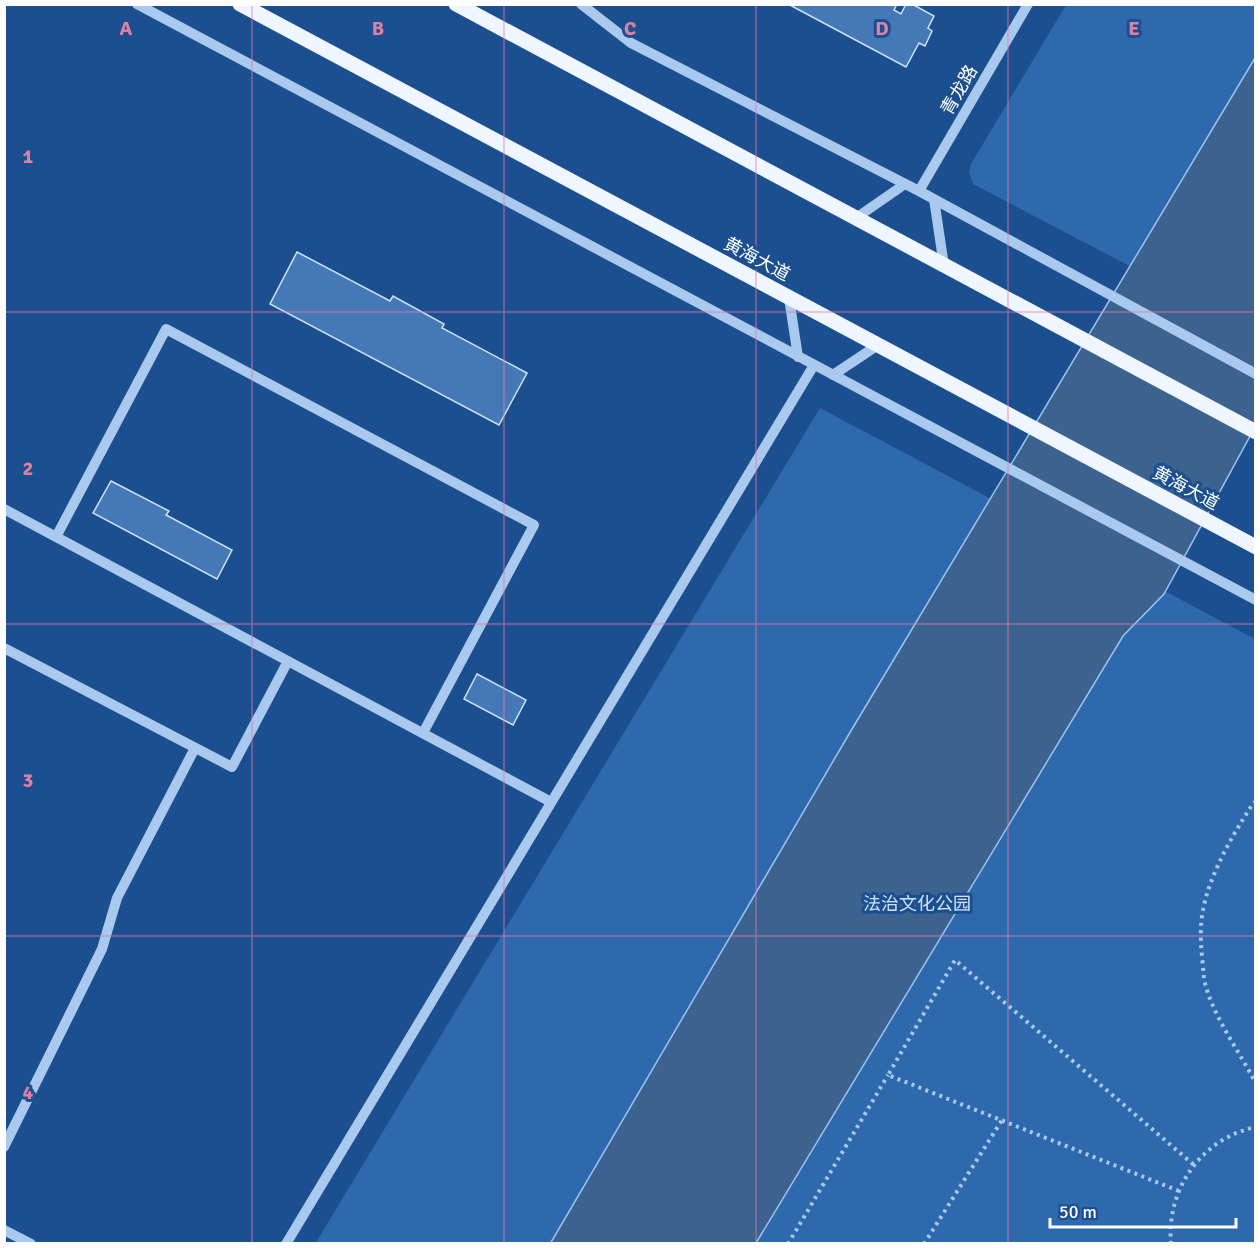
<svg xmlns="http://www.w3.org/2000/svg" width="1260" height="1248" font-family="Signika,'Noto Sans SC',sans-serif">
<rect width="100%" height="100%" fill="#1b4f8f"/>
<path fill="#2e69ad" d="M 1066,5 L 1255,5 L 1255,332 L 973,184 L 969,172 L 971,164 Z
M 820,408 L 1255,639 L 1255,1243 L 315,1244 Z"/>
<path fill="#3c6290" stroke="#9cc4f0" stroke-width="1.5" d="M 1255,58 L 1255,427 L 1164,594 L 1123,636 L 756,1243 L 550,1244 L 852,729 Z"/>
<path fill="#4478b7" stroke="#cfe3fa" stroke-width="1.5" d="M 788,4 L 897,4 L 894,10 L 901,14 L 906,4 L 912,4 L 934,16 L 928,28 L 932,31 L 925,46 L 919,43 L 906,67 Z
M 297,252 L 390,301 L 393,296 L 444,324 L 442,328 L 527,373 L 499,425 L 270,304 Z
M 111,481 L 169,511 L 166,515 L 232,550 L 217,579 L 93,513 Z
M 477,674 L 526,700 L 513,725 L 464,699 Z"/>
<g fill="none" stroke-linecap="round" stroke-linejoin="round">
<path stroke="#a9c9ee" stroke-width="4" stroke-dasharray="3 4.5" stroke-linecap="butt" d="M 1256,801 L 1252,805 C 1230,839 1202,887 1201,928 C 1200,945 1203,963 1204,979 C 1212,1016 1239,1050 1256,1084
M 1179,1191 L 888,1075 L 955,960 L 1194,1165
M 788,1244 L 888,1075
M 924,1244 L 1002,1120
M 1171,1244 C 1166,1189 1202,1138 1256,1127"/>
<path stroke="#a9c9ee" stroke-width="10" d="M 137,4 L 1256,600
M 581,4 L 631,43 L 919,191 L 1256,374
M 919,191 L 1028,4
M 934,199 L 944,266
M 856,218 L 905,184
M 789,298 L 798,357
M 833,375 L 878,345
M 4,509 L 551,802
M 56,537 L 166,329 L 534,525 L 423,733
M 4,648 L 232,767 L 288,661
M 4,1147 L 102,949 L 117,898 L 195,748
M 4,1230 L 31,1244
M 286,1244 L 814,365"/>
<path stroke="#f0f6ff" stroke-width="15" d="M 240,4 L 1256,547
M 456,4 L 1256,432"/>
</g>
<path fill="none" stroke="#dd80a5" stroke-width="1.5" stroke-opacity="0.55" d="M 252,4 L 252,1244M 504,4 L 504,1244M 756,4 L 756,1244M 1008,4 L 1008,1244M 4,312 L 1256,312M 4,624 L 1256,624M 4,936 L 1256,936"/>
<g text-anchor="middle" stroke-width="6" stroke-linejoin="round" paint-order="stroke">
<g font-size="18" fill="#fff" stroke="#1b4f8f">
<text transform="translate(959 90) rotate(-60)" y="6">青龙路</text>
<text transform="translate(757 259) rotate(28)" y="6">黄海大道</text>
<text transform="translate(1186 488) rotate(28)" y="6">黄海大道</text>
</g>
<g font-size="18" fill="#cfe3fa" stroke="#1b4f8f">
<text x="917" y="910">法治文化公园</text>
</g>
</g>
<g font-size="20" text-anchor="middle" font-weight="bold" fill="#dd80a5" stroke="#1b4f8f" stroke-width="6" stroke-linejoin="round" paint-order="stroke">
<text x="126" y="35">A</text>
<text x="378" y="35">B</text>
<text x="630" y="35">C</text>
<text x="882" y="35">D</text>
<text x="1134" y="35">E</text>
<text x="28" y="163">1</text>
<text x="28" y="475">2</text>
<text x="28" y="787">3</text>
<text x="28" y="1099">4</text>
</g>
<rect width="1260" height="1248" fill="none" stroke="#ffffff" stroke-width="12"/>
<path d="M1050 1218v9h186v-9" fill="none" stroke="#ffffff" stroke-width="3"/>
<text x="1059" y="1218" font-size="18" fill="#ffffff" stroke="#1b4f8f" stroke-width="4.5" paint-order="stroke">50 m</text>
</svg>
